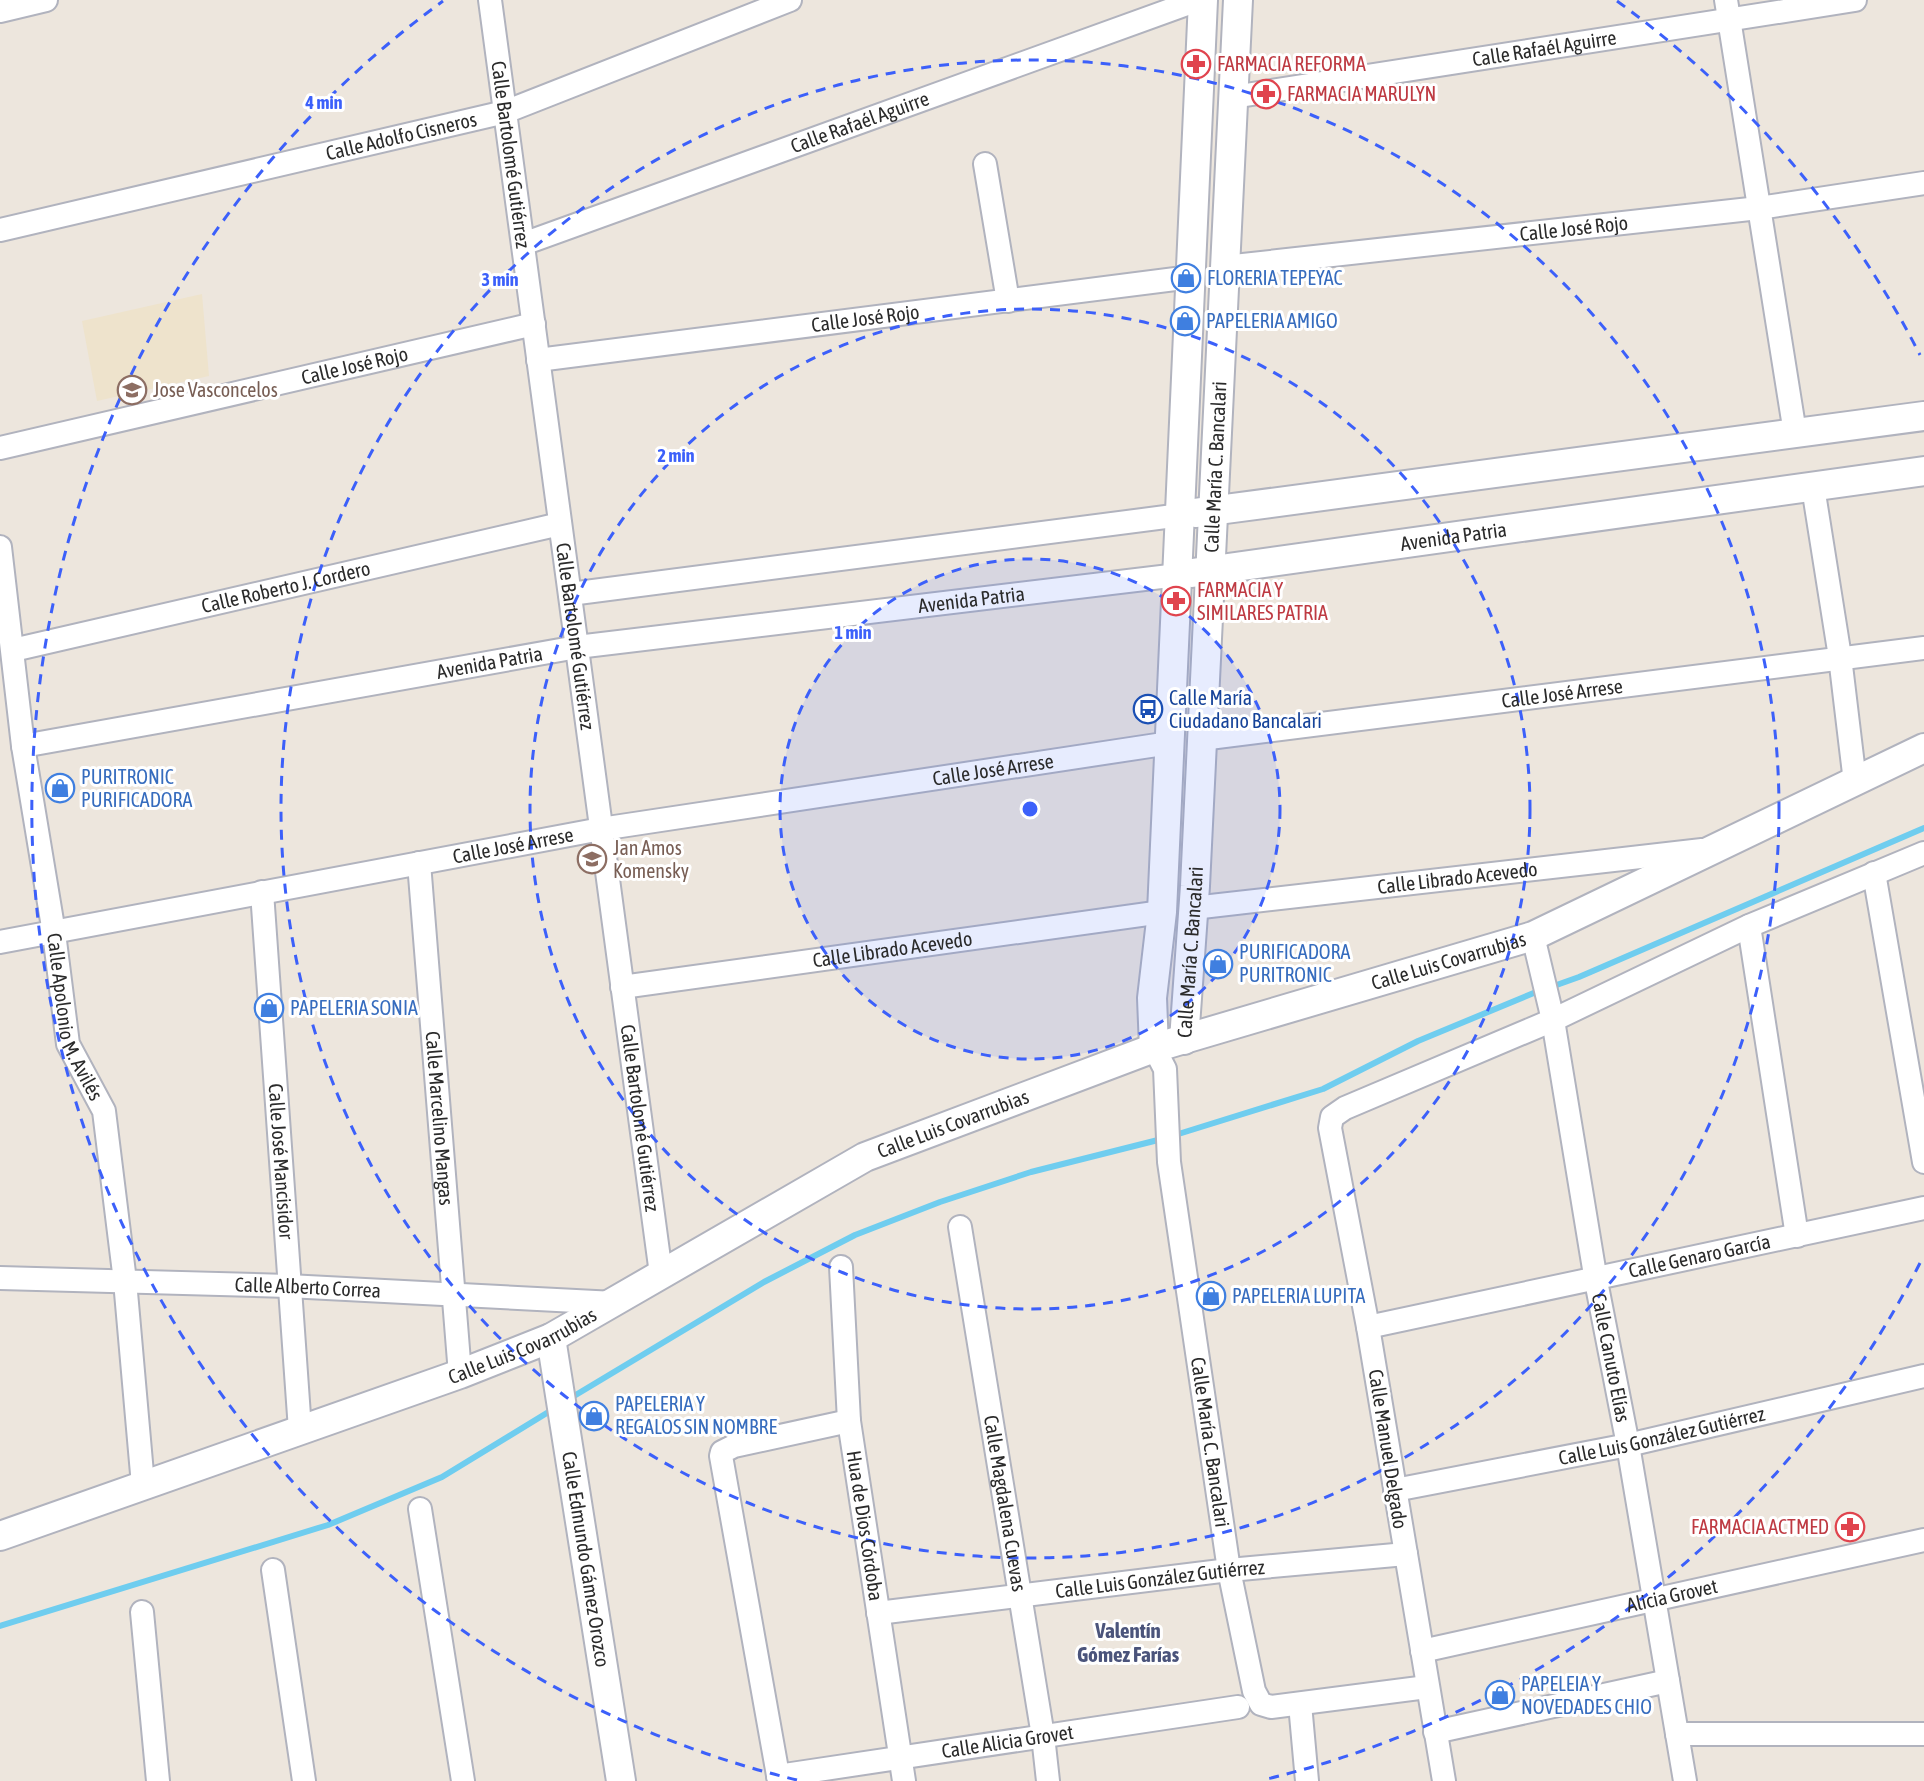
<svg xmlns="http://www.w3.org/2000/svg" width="1924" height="1781" font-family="'Asap Condensed',sans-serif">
<rect width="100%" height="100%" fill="#ede6dd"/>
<path fill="#eee3cc" d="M 202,294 L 209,376 L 97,401 L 82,321 Z"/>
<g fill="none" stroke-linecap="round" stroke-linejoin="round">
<path stroke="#6fcdef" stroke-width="6" d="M 1551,987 L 1579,977 L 1924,828
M 1172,1136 L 1323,1089 L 1418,1041 L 1541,990
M 569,1399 L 764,1282 L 855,1235 L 940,1202 L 1031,1172 L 1162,1139
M 0,1626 L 328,1525 L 442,1477 L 555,1408"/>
<g stroke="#b1b3be" stroke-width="26">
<g id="minor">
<path id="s1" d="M 490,0 L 661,1274"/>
<path d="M 1726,0 L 1795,433"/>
<path d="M 0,11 L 46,0"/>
<path id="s2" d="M 1233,97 L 1855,0"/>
<path d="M 985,164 L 1008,301"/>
<path id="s3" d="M 0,230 L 505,112 L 790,0"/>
<path id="s4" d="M 523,244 L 1198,0"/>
<path id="s5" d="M 1224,267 L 1759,208 L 1924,183"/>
<path id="s6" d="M 538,360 L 1191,277"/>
<path id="s7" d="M 0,448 L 534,324"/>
<path d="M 1813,487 L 1840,657 L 1855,782"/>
<path id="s8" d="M 0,547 L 23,746 L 54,933 L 68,1044 L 104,1111 L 125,1281 L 143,1485"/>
<path d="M 570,594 L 1181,515"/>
<path id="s9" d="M 13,650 L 560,524"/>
<path id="s10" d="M 1201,739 L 1924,648"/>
<path id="s11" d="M 23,746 L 577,647 L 1178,575"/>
<path id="s12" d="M 419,863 L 460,1374"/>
<path d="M 1874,873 L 1924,1162"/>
<path id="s13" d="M 262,892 L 300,1430"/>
<path id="s14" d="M 1193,908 L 1702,850"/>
<path d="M 1749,926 L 1797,1236"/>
<path id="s15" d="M 1533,936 L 1553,1020 L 1596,1281 L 1628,1445 L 1685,1781"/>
<path id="s16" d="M 0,942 L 601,829 L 1170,743"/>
<path id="s17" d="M 622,987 L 1162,912"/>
<path id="s18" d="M 1154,1048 L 1165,1069 L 1169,1162 L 1229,1570 L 1254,1691 L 1261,1704 L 1271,1707 L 1427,1687"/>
<path id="s19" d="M 960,1227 L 1043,1736 L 1048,1781"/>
<path id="s20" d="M 841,1267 L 849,1421 L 904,1781"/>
<path id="s21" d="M 0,1278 L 288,1286 L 615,1303"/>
<path id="s22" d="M 1368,1327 L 1924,1208"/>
<path id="s23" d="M 1395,1490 L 1628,1445 L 1924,1376"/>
<path d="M 420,1509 L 463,1781"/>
<path d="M 273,1570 L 304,1781"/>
<path d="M 142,1612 L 158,1781"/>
<path id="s24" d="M 878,1613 L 1229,1570 L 1406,1554"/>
<path id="s25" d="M 1422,1651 L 1924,1540"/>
<path d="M 1300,1704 L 1307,1781"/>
<path d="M 1435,1732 L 1668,1681"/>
<path d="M 1677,1734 L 1924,1734"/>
<path id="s26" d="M 778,1776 L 1238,1707"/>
<path d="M 779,1781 L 721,1456 L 722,1452 L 734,1446 L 849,1421"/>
<path d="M 1444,1781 L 1368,1327 L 1330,1128 L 1332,1117 L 1345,1108 L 1553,1020 L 1749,926 L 1924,853"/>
</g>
</g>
<g stroke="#b1b3be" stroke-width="32">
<g id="tertiary">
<path d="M 1195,513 L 1924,416"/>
<path id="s27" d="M 1192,573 L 1924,471"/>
<path id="s28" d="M 1184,1040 L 1195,886 L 1238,0"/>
<path d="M 1154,1048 L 1152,998 L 1162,912 L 1203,0"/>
<path id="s29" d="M 551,1338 L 621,1781"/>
<path id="s30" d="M 0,1536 L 460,1374 L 551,1338 L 865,1157 L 1154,1048 L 1533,936 L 1924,748"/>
</g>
</g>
<use href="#minor" stroke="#fff" stroke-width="22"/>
<use href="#tertiary" stroke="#fff" stroke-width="28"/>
</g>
<circle cx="1030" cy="809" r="250" fill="#3c60fa" fill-opacity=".12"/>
<g fill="none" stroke="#3c60fa" stroke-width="3" stroke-dasharray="10 8">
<circle cx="1030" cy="809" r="250"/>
<circle cx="1030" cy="809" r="500"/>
<circle cx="1030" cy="809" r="749"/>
<path d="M1920 1263A999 999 0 0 1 1263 1780M797 1780A999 999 0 0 1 443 1M1617 1A999 999 0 0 1 1920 355"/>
</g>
<defs>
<g id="pharmacy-ring" transform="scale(1.5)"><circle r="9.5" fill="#fff" stroke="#e0444e" stroke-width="1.5"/><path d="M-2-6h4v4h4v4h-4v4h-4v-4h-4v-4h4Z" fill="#e0444e"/></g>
<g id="shop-ring" transform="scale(1.5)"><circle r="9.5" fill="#fff" stroke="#3f7fe0" stroke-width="1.5"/><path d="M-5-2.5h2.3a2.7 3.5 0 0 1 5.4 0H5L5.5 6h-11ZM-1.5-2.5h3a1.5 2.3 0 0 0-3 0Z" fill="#3f7fe0"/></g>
<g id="school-ring" transform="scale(1.5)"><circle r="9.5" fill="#fff" stroke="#8d6e63" stroke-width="1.5"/><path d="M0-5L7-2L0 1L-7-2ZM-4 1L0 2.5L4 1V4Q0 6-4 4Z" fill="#8d6e63"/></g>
<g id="bus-ring" transform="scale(1.5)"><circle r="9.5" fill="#fff" stroke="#1a4fb4" stroke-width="1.5"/><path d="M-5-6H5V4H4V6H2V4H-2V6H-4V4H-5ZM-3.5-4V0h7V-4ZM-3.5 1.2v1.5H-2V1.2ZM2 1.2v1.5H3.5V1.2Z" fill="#1a4fb4"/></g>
</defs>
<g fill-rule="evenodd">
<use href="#pharmacy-ring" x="1196" y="64"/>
<use href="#pharmacy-ring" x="1266" y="94"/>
<use href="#shop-ring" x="1186" y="278"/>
<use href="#shop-ring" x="1185" y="321"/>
<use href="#school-ring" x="132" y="390"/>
<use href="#pharmacy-ring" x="1176" y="601"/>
<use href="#bus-ring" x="1148" y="709"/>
<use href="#shop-ring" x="60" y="788"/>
<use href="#school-ring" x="592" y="859"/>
<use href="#shop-ring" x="1218" y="964"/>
<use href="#shop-ring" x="269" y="1008"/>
<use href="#shop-ring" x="1211" y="1296"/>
<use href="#shop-ring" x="594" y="1416"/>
<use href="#pharmacy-ring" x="1850" y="1527"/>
<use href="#shop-ring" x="1500" y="1695"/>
</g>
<g text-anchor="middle" stroke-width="6" stroke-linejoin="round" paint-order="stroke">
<g font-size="20" fill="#2b2b2b" stroke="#fff">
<text dy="7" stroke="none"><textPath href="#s2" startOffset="315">Calle Rafaél Aguirre</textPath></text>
<text dy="7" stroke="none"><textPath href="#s4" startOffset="358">Calle Rafaél Aguirre</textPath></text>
<text dy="7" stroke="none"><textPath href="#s3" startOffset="412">Calle Adolfo Cisneros</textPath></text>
<text dy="7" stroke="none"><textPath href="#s1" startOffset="156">Calle Bartolomé Gutiérrez</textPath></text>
<text dy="7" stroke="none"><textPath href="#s5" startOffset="352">Calle José Rojo</textPath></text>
<text dy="7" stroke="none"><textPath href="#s6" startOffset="330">Calle José Rojo</textPath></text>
<text dy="7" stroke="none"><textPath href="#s7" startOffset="364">Calle José Rojo</textPath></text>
<text dy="7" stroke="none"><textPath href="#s28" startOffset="574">Calle María C. Bancalari</textPath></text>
<text dy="7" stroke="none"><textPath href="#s27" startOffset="264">Avenida Patria</textPath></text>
<text dy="7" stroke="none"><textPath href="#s9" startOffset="280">Calle Roberto J. Cordero</textPath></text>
<text dy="7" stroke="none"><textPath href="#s11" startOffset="960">Avenida Patria</textPath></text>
<text dy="7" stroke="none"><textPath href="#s1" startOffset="642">Calle Bartolomé Gutiérrez</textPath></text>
<text dy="7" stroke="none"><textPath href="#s11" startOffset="474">Avenida Patria</textPath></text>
<text dy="7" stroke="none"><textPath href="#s10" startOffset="364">Calle José Arrese</textPath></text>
<text dy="7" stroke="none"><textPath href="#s16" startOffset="1008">Calle José Arrese</textPath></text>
<text dy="7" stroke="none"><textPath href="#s16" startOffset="522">Calle José Arrese</textPath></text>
<text dy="7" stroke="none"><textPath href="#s14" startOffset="266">Calle Librado Acevedo</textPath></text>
<text dy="7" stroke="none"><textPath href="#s17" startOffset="273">Calle Librado Acevedo</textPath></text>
<text dy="7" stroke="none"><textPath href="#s28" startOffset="88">Calle María C. Bancalari</textPath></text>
<text dy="7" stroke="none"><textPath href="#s30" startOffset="1564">Calle Luis Covarrubias</textPath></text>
<text dy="7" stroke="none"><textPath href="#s8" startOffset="477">Calle Apolonio M. Avilés</textPath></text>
<text dy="7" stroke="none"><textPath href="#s12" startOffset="256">Calle Marcelino Mangas</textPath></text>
<text dy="7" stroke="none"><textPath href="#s1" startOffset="1128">Calle Bartolomé Gutiérrez</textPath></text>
<text dy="7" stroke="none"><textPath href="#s30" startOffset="1042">Calle Luis Covarrubias</textPath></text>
<text dy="7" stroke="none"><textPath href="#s13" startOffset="270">Calle José Mancisidor</textPath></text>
<text dy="7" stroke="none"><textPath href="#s22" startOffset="339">Calle Genaro García</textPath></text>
<text dy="7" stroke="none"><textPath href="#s21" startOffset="308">Calle Alberto Correa</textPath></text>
<text dy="7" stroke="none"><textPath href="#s30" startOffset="556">Calle Luis Covarrubias</textPath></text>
<text dy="7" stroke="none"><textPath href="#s15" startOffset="429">Calle Canuto Elías</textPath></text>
<text dy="7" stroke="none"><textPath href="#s23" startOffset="272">Calle Luis González Gutiérrez</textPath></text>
<text dy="7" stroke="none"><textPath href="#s18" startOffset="400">Calle María C. Bancalari</textPath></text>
<text transform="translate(1388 1449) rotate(81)" y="7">Calle Manuel Delgado</text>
<text dy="7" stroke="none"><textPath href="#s19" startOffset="280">Calle Magdalena Cuevas</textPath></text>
<text dy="7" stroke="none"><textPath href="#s20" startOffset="260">Hua de Dios Córdoba</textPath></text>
<text dy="7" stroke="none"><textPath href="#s29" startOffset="224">Calle Edmundo Gámez Orozco</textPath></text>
<text dy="7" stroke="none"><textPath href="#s24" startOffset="284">Calle Luis González Gutiérrez</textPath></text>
<text dy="7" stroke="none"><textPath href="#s25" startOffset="256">Alicia Grovet</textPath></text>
<text dy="7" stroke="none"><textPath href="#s26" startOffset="232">Calle Alicia Grovet</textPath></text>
</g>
<g font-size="20" fill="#be3a42" stroke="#fff" text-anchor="start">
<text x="1217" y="71">FARMACIA REFORMA</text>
<text x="1287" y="101">FARMACIA MARULYN</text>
<text x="1197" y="597">FARMACIA Y<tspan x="1197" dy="23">SIMILARES PATRIA</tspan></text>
<text x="1829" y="1534" text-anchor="end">FARMACIA ACTMED</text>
</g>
<g font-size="20" fill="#366cbe" stroke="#fff" text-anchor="start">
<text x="1207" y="285">FLORERIA TEPEYAC</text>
<text x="1206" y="328">PAPELERIA AMIGO</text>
<text x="81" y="784">PURITRONIC<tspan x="81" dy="23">PURIFICADORA</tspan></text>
<text x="1239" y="959">PURIFICADORA<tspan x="1239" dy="23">PURITRONIC</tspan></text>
<text x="290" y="1015">PAPELERIA SONIA</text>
<text x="1232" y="1303">PAPELERIA LUPITA</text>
<text x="615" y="1411">PAPELERIA Y<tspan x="615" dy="23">REGALOS SIN NOMBRE</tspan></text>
<text x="1521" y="1691">PAPELEIA Y<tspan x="1521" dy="23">NOVEDADES CHIO</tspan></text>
</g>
<g font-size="20" fill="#785e54" stroke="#fff" text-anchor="start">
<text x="153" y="397">Jose Vasconcelos</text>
<text x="613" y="855">Jan Amos<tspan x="613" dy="23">Komensky</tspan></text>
</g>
<g font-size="20" fill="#164399" stroke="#fff" text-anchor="start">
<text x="1169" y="705">Calle María<tspan x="1169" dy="23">Ciudadano Bancalari</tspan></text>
</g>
<g font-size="21" font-weight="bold" fill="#4b547b" stroke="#fff">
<text x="1128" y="1638">Valentín<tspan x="1128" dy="24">Gómez Farías</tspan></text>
</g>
</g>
<circle cx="1030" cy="809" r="9" fill="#3c60fa" stroke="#fff" stroke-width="3"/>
<g font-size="18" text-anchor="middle" font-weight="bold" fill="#3c60fa" stroke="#fff" stroke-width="6" stroke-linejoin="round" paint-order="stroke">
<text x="324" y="109">4 min</text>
<text x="500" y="286">3 min</text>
<text x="676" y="462">2 min</text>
<text x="853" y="639">1 min</text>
</g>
</svg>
